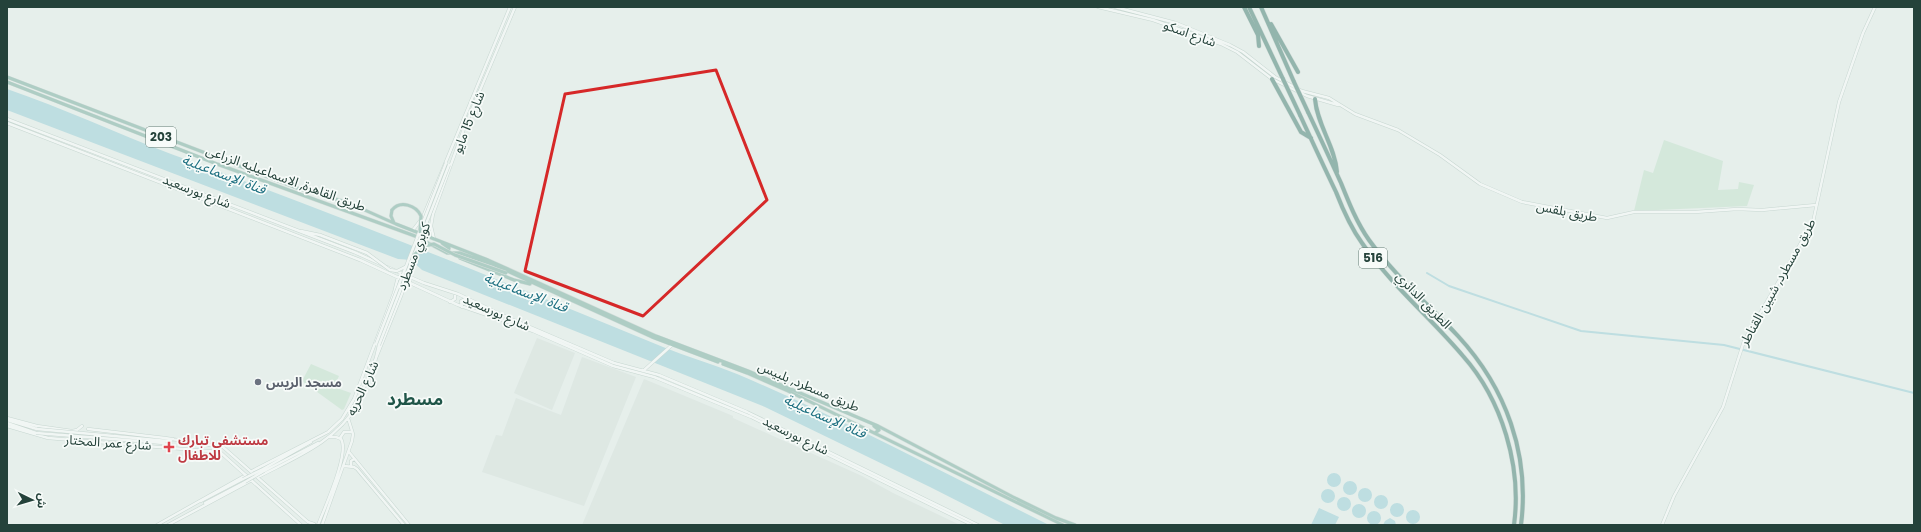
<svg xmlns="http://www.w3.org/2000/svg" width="1921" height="532" font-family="Poppins,'Noto Sans Arabic',sans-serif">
<rect width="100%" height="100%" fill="#e6efeb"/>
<path fill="#d4dfda" d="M 537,338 L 575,353 L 552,410 L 514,393 Z
M 582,357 L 636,377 L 584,506 L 482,472 L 496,435 L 502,436 L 516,398 L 561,415 Z
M 644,379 L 733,416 L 733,418 L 862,476 L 893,493 L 960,525 L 582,525 Z"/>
<path fill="#bfe0c8" d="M 1664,140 L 1723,161 L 1718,190 L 1738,189 L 1739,182 L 1754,185 L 1747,206 L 1634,211 L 1644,170 L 1653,173 Z
M 311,364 L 339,376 L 334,387 L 351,393 L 344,409 L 342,410 L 302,381 Z"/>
<path fill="#8ec9d4" d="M 7,89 C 63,108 116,133 171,154 C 336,214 500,280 663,347 C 687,357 713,364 737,374 C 843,419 946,474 1049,525 L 1005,525 L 930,487 L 765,407 L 422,270 C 414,262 409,259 398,259 L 7,110 Z
M1327 480a7 7 0 1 1 14 0a7 7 0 1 1-14 0Z
M1343 488a7 7 0 1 1 14 0a7 7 0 1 1-14 0Z
M1358 495a7 7 0 1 1 14 0a7 7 0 1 1-14 0Z
M1321 496a7 7 0 1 1 14 0a7 7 0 1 1-14 0Z
M1374 502a7 7 0 1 1 14 0a7 7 0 1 1-14 0Z
M1337 504a7 7 0 1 1 14 0a7 7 0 1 1-14 0Z
M1390 510a7 7 0 1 1 14 0a7 7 0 1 1-14 0Z
M1352 511a7 7 0 1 1 14 0a7 7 0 1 1-14 0Z
M 1319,508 L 1339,517 L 1335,525 L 1311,525 Z
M1406 517a7 7 0 1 1 14 0a7 7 0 1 1-14 0Z
M1367 518a7 7 0 1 1 14 0a7 7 0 1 1-14 0Z
M 1390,518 L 1395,521 L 1396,525 L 1383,525 L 1385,521 Z"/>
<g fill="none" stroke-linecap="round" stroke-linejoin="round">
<path stroke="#8ec9d4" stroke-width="2" d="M 1427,273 L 1449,286 L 1581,331 L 1724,345 L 1914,393"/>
<g stroke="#a4bbb3" stroke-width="3.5">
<path id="secondary" d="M 1098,7 L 1153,20 L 1221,44 L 1237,52 L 1272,79 L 1307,96 L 1338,105
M 1115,7 L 1176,23 L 1230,45 L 1243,52 L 1275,77 L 1302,91 L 1329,98 L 1355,114 L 1398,130 L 1440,155 L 1480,184 L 1522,202 L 1607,218 L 1634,212 L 1695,212 L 1737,209 L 1762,210 L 1816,205
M 7,119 L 354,252 L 383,265
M 7,123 L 360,260 L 458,305 L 533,331 L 613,366 L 654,377 L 751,417 L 972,525
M 413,230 L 423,217 L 510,7
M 301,231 L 320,235
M 434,239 L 431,226 L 433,214 L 465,126 L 515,7
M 387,267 L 424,283 L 458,294 L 502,315 L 614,363 L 659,375 L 747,412 L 978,525
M 450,302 L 455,299 L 455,293
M 462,307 L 461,301 L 467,298
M 375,362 L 379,345
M 643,371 L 672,345
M 7,418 L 37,426 L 72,431 L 77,430 L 82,426
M 7,420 L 37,429
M 7,423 L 36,433
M 7,426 L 48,438 L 220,452 L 301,525
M 88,429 L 165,438 L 223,447 L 308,522 L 314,524
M 114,436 L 167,441 L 173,439
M 340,438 L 344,432 L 352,432
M 113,439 L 164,443 L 171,447
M 349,452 L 409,525
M 344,466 L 354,467 L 357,469 L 404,525
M 351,466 L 351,461 L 354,459
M 263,469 L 311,442
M 252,471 L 328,432 L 342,419 L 354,399 L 394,293 L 398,277
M 264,471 L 318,443
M 258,477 C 294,458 336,442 357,405 L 401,296 L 405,285 L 410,282
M 201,501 L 243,479
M 205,503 L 245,482
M 157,525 L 246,475
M 168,525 L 252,480
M 318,525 C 324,509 350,453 341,439 L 336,437 L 330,437
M 322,525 L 352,441 L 353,434 L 348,418
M 1662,525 L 1674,496 L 1723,407 L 1744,341 L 1813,222 L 1839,102 L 1863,33 L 1875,7"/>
</g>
<g stroke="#c2cac8" stroke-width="4">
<path id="primary" d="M 7,77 L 297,188 L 349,203 L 396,224 L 488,260 L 656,336 L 748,371 L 878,426 L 1013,497 L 1056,518 L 1075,525
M 7,82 L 217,164 L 415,236 L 447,253 L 460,253 L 492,264 L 652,337 L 718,362
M 392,210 L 391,216 L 394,223
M 442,243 L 449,248 L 448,252
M 460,258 L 514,280 L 530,284
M 723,364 L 747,373 L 788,391 L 1063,525
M 874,426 L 879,430 L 875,433"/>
</g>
<g stroke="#c2cac8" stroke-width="5">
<path id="motorway" d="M 1244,7 L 1258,35 L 1259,46
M 1249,7 L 1283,79
M 1261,7 L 1294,82
M 1271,24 L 1298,72
M 1272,79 L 1301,132 L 1311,138
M 1315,99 C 1317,125 1335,146 1337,172
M 1308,112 C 1319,135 1330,159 1341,183 C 1349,203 1357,223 1369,240 C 1395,276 1428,304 1458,336 C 1506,388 1530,454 1521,525
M 1300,115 C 1312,141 1324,167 1336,192 C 1343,210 1351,228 1362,243 C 1391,285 1430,317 1463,356 C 1502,400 1522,466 1514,525"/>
</g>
<use href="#secondary" stroke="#fff" stroke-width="2.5"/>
<use href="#primary" stroke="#6aa596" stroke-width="3"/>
<use href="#motorway" stroke="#2f6f62" stroke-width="4"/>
<g stroke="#a4bbb3" stroke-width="3.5" stroke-linecap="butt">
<path id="secondary-bridge" d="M 320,235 L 367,253 L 390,270 L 397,271 L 405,267
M 376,344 L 446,163
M 379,345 L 449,165
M 37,429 L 114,436
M 36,433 L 113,439
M 243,479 L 263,469
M 245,482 L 264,471"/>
</g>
<g stroke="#c2cac8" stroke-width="4" stroke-linecap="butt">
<path id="primary-bridge" d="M 392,210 C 400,200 416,205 421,216 L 420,232
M 414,255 L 423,246 L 434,244 L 455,255 L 506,273"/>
</g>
<g stroke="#c2cac8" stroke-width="5" stroke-linecap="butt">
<path id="motorway-bridge" d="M 1283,79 L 1300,115
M 1294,82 L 1308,112"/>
</g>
<use href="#secondary-bridge" stroke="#fff" stroke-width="2.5"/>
<use href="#primary-bridge" stroke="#6aa596" stroke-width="3"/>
<use href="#motorway-bridge" stroke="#2f6f62" stroke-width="4"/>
</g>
<path d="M0 0H1921V532H0ZM 716,70 L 767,200 L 643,316 L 525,271 L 565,94 Z" fill="#e6efeb" fill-opacity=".55" fill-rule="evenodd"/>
<path fill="none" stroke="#d62828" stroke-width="3" stroke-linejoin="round" d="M 716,70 L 767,200 L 643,316 L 525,271 L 565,94 Z"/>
<circle fill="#6b7280" stroke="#f7fbf9" stroke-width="1.5" cx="258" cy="382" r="4"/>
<path fill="#e0444e" stroke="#f7fbf9" stroke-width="1.5" d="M167 441h4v4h4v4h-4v4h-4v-4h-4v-4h4z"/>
<g text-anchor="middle" stroke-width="3.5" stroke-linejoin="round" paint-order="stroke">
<g fill="#f7fbf9" stroke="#637a73" stroke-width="1">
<rect x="146" y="127" width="30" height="20" rx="3"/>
<rect x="1359" y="248" width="28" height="20" rx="3"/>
</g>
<g font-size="12" font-weight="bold" fill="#24423a">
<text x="161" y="141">203</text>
<text x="1373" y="262">516</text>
</g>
<g font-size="13" fill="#24423a" stroke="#f7fbf9">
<text transform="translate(1190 33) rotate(20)" y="5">شارع اسكو</text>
<text transform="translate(468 122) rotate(-68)" y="5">شارع 15 مايو</text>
<text transform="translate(286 178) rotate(20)" y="5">طريق القاهرة, الاسماعيليه الزراعى</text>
<text transform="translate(197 191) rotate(21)" y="5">شارع بورسعيد</text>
<text transform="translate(1567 211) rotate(11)" y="5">طريق بلقس</text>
<text transform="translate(413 256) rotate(-69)" y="5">كوبري مسطرد</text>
<text transform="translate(1777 282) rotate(-61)" y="5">طريق مسطرد, شبين القناطر</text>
<text transform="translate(1424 300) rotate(46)" y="5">الطريق الدائري</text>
<text transform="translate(497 312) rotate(24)" y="5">شارع بورسعيد</text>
<text transform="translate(809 386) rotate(23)" y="5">طريق مسطرد, بلبيس</text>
<text transform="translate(362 388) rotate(-65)" y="5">شارع الحريه</text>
<text transform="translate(796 435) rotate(26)" y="5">شارع بورسعيد</text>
<text transform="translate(108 442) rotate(4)" y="5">شارع عمر المختار</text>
</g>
<g font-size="13" font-weight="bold" fill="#5b616d" stroke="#f7fbf9" text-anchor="start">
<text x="266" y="387">مسجد الريس</text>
</g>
<g font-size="13" font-weight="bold" fill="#be3a42" stroke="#f7fbf9" text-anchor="start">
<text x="178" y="445">مستشفى تبارك<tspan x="178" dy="15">للاطفال</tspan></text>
</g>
<g font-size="14" font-style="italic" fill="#1c6f80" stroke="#f7fbf9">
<text transform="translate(224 174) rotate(21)" y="5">قناة الإسماعيلية</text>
<text transform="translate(526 292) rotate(21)" y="5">قناة الإسماعيلية</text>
<text transform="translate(825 416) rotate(24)" y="5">قناة الإسماعيلية</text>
</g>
<g font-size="17" font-weight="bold" fill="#1f5548" stroke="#f7fbf9">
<text x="415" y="405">مسطرد</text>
</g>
</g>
<rect width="1921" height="532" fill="none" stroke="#24423a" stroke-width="16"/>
<g transform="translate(32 500) rotate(95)" stroke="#f7fbf9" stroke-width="3" paint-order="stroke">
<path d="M0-3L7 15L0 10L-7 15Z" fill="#24423a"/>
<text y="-6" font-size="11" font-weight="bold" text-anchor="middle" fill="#24423a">ش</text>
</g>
</svg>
